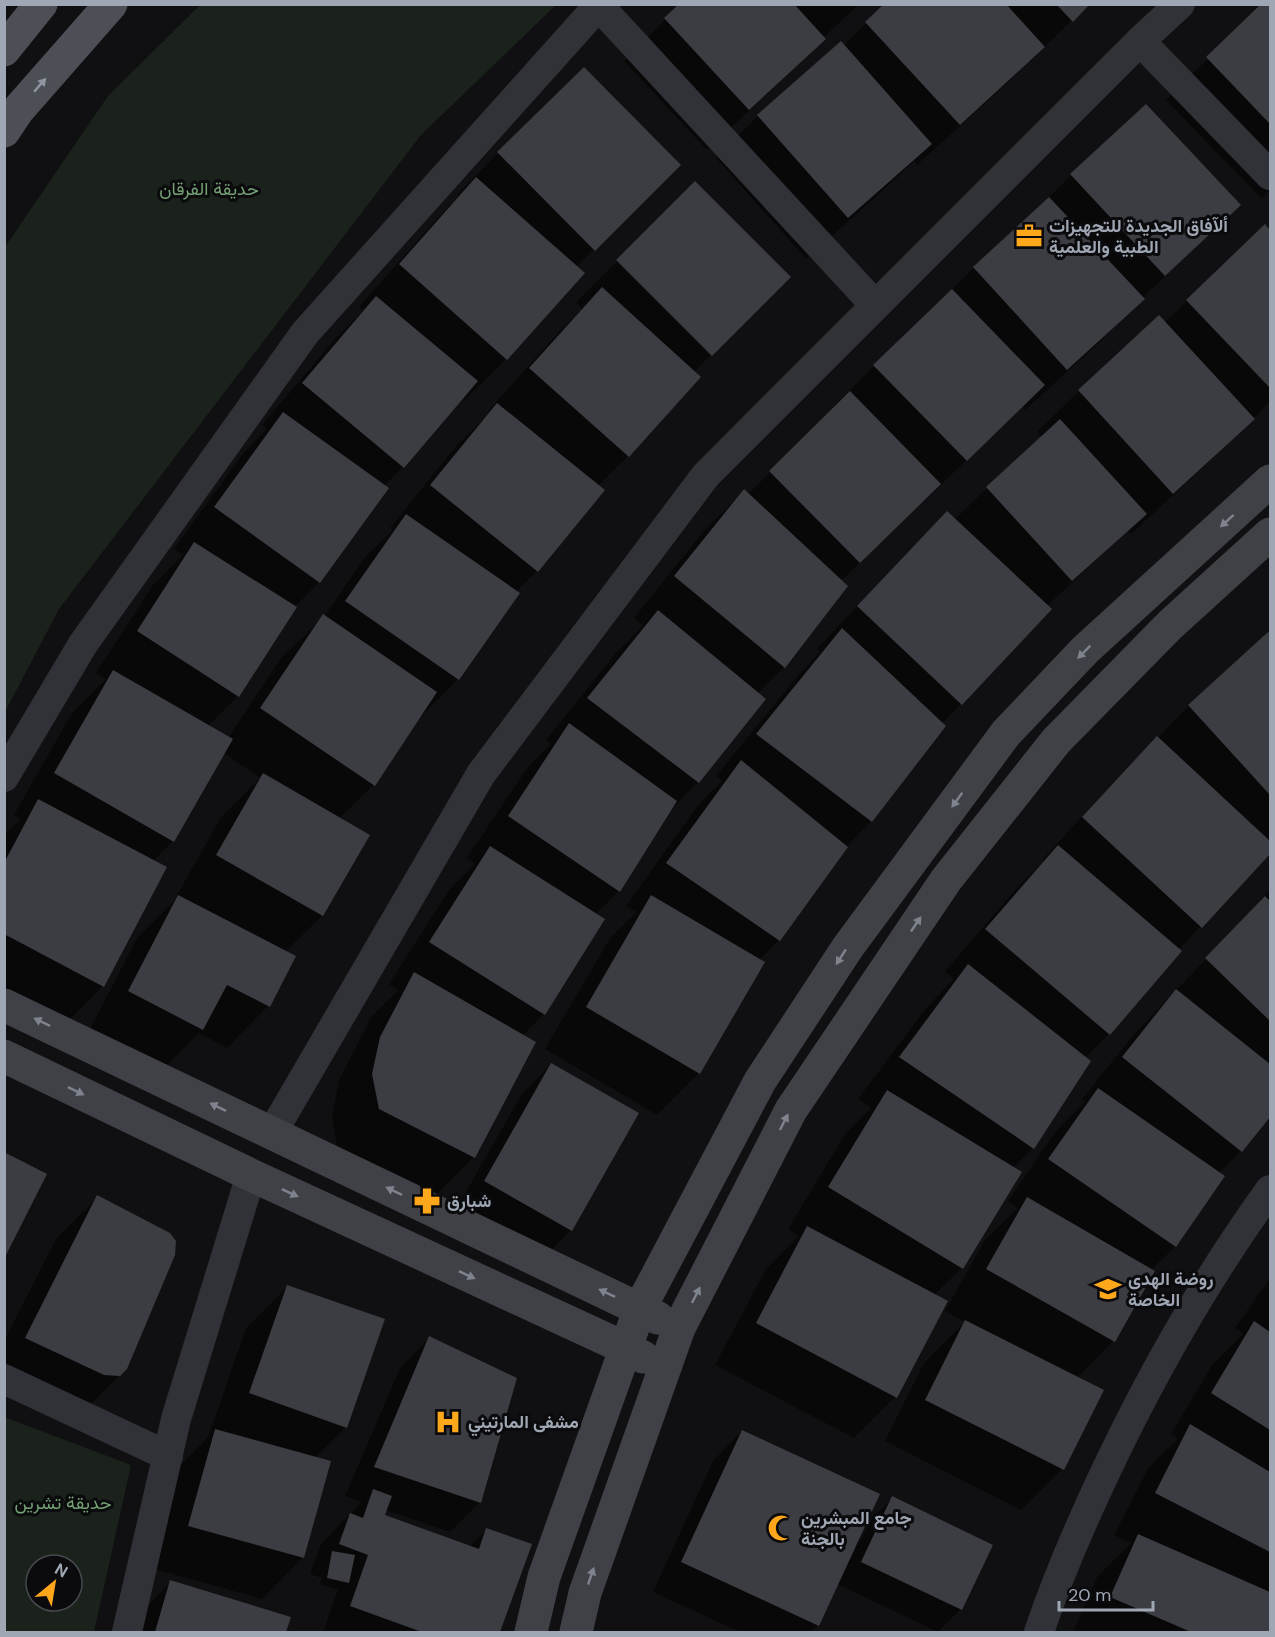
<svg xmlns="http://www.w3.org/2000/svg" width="1275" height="1637" font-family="'DM Sans',Vazirmatn,sans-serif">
<rect width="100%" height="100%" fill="#101012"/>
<path fill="#1a221b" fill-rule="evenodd" d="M 200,5 L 556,5 L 421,135 L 59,609 L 5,712 L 5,247 L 108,96 Z
M 4,1417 L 131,1465 L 94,1632 L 5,1632 ZM 36,1565 L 72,1565 L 72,1601 L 36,1601 Z"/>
<path fill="#0007" d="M 681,4 L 859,4 L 823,38 L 782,80 L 707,150 L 624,61 Z
M 886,4 L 1088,4 L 1030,62 L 1029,61 L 1002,88 L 917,165 L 914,161 L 889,185 L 806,259 L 716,158 L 758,116 L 841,43 L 843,46 Z
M 1263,4 L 1270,4 L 1270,190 L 1262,199 L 1166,100 Z
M 498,153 L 679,165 L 576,267 L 506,359 L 465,400 L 462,397 L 403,467 L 384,486 L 319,582 L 295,607 L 238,696 L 208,726 L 228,738 L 281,658 L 324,617 L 365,557 L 393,530 L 390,528 L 456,446 L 490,412 L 489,410 L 560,331 L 582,309 L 576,302 L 695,183 L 789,277 L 694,372 L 628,456 L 598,486 L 537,571 L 516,592 L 518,593 L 458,679 L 417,721 L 373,785 L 339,819 L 368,835 L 322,916 L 285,952 L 294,957 L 268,1006 L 227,1048 L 199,1033 L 161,1071 L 88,1033 L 137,938 L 177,898 L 176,897 L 221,817 L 260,778 L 224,753 L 173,841 L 153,861 L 103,986 L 61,1028 L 4,997 L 4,835 L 21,819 L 14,815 L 72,713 L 106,679 L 96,673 L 153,585 L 183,555 L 174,549 L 242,455 L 267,429 L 262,425 L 335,339 L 363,311 L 359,307 L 435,221 L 459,196 L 457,195 Z
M 1071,175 L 1239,205 L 1197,246 L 1142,298 L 1101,341 L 1025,410 L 1022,407 L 924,501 L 923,500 L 841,581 L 846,586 L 784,667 L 757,694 L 698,782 L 669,812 L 619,891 L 596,914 L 544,1014 L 522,1036 L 534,1042 L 474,1157 L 432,1199 L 338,1150 L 332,1117 L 339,1080 L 372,1016 L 398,990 L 389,984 L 449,890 L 475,864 L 467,858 L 528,767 L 551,744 L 546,740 L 616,653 L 643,626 L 634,618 L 703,532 L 744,491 L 748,494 L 834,409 L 833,407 L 874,366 L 974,268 L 1030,217 Z
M 1265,226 L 1270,232 L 1270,402 L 1211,460 L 1131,534 L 1127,531 L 1047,606 L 961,704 L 941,724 L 871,821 L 846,847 L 779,940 L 759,960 L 763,962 L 699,1073 L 657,1115 L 545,1049 L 610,938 L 636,912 L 626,906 L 699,804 L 722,781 L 716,776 L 801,672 L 820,652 L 817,649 L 905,555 L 947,513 L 954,520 L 987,488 L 1042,438 L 1037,432 L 1079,391 L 1159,317 L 1164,323 Z
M 1270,634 L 1270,854 L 1256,868 L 1178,950 L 1180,951 L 1109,1034 L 1085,1058 L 1033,1148 L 1013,1168 L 962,1268 L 934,1295 L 895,1397 L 854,1438 L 715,1365 L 766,1269 L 799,1236 L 788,1229 L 845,1134 L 871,1108 L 858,1099 L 927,1007 L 954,979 L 945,971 L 1017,888 L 1044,861 L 1042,860 L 1116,780 L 1189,706 Z
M 1270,890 L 1270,1115 L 1241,1151 L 1219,1173 L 1223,1176 L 1175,1247 L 1151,1270 L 1153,1271 L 1113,1341 L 1077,1378 L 1062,1469 L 1021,1510 L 885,1441 L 924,1363 L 965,1322 L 945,1311 L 985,1240 L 1018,1208 L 1008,1201 L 1056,1131 L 1085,1102 L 1082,1099 L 1135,1033 L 1258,905 L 1257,904 Z
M 551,1064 L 571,1230 L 541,1260 L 455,1211 L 522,1094 Z
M 98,1197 L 126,1369 L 84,1411 L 4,1389 L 4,1341 L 56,1239 Z
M 1270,1278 L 1270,1632 L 1073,1632 L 1097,1577 L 1131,1543 L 1114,1535 L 1149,1467 L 1178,1439 L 1171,1434 L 1213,1364 L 1243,1334 L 1235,1328 Z
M 287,1287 L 346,1427 L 315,1458 L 303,1557 L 262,1599 L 147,1567 L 174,1472 L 210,1435 L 209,1435 L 246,1328 Z
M 430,1338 L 515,1379 L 479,1503 L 450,1532 L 385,1510 L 383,1516 L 469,1547 L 487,1530 L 530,1545 L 499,1632 L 323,1632 L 338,1589 L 320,1585 L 322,1578 L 310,1574 L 321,1544 L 362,1502 L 345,1496 L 400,1368 Z
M 742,1431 L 861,1539 L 870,1521 L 892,1498 L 961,1609 L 938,1632 L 837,1584 L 818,1625 L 810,1632 L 740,1632 L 653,1592 L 713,1461 Z
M 171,1582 L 289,1618 L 285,1632 L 140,1632 L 148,1605 Z"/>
<path fill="#3c3d42" d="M 679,4 L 794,4 L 826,39 L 749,110 L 664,18 Z
M 884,4 L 1006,4 L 1045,47 L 960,125 L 865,22 Z
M 1056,4 L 1090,4 L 1073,22 Z
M 1261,4 L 1270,4 L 1270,124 L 1206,57 Z
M 841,41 L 932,144 L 848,218 L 757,115 Z
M 584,67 L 681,165 L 595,251 L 497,152 Z
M 1146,104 L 1241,205 L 1165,276 L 1070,174 Z
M 476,177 L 585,273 L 507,360 L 399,264 Z
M 695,181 L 791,277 L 712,356 L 616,260 Z
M 1049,197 L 1145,299 L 1067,370 L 973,267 Z
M 1265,224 L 1270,230 L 1270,388 L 1186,300 Z
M 602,287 L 701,377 L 629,457 L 529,368 Z
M 952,289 L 1045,385 L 967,461 L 873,365 Z
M 376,296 L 478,381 L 404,468 L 302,383 Z
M 1159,315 L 1255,419 L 1173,494 L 1078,390 Z
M 850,391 L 941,484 L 860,563 L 769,471 Z
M 497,403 L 605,490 L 538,572 L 430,485 Z
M 283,412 L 389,488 L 320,583 L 214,507 Z
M 1060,419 L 1147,514 L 1072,581 L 986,487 Z
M 744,489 L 848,586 L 785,668 L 674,576 Z
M 947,511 L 1052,609 L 962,705 L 857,606 Z
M 406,514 L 520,593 L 459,680 L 345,601 Z
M 194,542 L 297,607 L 239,697 L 137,631 Z
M 658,610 L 766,699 L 699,783 L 587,698 Z
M 323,614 L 437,692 L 375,786 L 260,708 Z
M 842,628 L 946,726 L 872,822 L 756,734 Z
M 1268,632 L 1270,634 L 1270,795 L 1188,705 Z
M 113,670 L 233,739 L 174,842 L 54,773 Z
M 569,723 L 677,801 L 620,892 L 508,816 Z
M 1157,736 L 1270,841 L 1270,854 L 1202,928 L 1082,817 Z
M 741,760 L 848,847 L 780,941 L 666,863 Z
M 263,773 L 370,835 L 323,916 L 216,855 Z
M 38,799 L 167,867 L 104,987 L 4,934 L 4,863 Z
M 1058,845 L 1182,951 L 1110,1035 L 985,929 Z
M 490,846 L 605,919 L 545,1015 L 429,942 Z
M 178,895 L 296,956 L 270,1007 L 227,985 L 203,1030 L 128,991 Z
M 651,895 L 765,962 L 700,1074 L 586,1007 Z
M 1265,896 L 1270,901 L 1270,1021 L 1205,958 Z
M 968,964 L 1091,1061 L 1034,1149 L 899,1057 Z
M 414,972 L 536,1042 L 475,1158 L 379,1109 L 372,1074 L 380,1037 Z
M 1176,989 L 1270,1064 L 1270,1117 L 1242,1152 L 1122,1057 Z
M 551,1063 L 639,1113 L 572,1231 L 484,1181 Z
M 1098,1088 L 1225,1176 L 1176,1247 L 1048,1159 Z
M 887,1090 L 1022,1172 L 963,1269 L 828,1187 Z
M 4,1152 L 47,1174 L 4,1259 Z
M 97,1195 L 170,1233 L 176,1241 L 175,1255 L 127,1369 L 120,1376 L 104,1375 L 25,1338 Z
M 1027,1197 L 1155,1271 L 1115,1342 L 986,1269 Z
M 807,1226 L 948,1301 L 897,1398 L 756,1323 Z
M 287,1285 L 385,1319 L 347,1428 L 249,1393 Z
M 965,1320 L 1104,1390 L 1064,1470 L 925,1400 Z
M 1254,1321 L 1270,1332 L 1270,1430 L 1211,1393 Z
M 429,1336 L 517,1378 L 481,1503 L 374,1467 Z
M 1190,1424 L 1270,1472 L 1270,1552 L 1155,1493 Z
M 215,1429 L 331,1461 L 304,1558 L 188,1526 Z
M 742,1430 L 880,1494 L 819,1626 L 681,1562 Z
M 373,1489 L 392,1496 L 385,1515 L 479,1549 L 486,1528 L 532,1544 L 500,1632 L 422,1632 L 350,1606 L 368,1555 L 339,1544 L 350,1513 L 363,1518 Z
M 892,1496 L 993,1545 L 962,1610 L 861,1562 Z
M 1138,1534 L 1270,1592 L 1270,1632 L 1191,1632 L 1110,1597 Z
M 332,1551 L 355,1555 L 349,1583 L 327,1578 Z
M 170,1580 L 291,1617 L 286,1632 L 155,1632 Z"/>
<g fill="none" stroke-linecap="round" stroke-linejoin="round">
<path stroke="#313237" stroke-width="30" d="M 599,6 L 875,305
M 1140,41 L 1270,175
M 4,777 L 83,644 L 305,333 L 600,4
M 272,1133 L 481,774 L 706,475 L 1140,41 L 1180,4
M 4,1379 L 168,1456
M 127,1632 L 176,1419 L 251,1175
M 1039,1632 C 1057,1579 1079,1528 1103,1477 C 1150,1377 1205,1280 1270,1190"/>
<path stroke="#3f4147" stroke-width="33" d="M 4,1005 L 658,1318
M 4,1056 L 251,1175 L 625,1348 L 643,1357
M 531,1632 L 544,1577 L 640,1308 L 760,1081 L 848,947 L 1006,733 L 1085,650 L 1270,481
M 576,1632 L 585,1593 L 679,1328 L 791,1110 L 946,880 L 1056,741 L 1170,625 L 1270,534"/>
<path stroke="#4d4f56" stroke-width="33" d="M 4,50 L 41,4
M 4,131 L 18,110 L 111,4"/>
</g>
<defs><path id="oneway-solid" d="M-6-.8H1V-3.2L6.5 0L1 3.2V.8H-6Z" transform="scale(1.5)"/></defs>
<use fill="#8f95a1" href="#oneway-solid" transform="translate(40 85) rotate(-49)"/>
<g fill="#7e838e">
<use href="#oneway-solid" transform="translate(1227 521) rotate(138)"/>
<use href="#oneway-solid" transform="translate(1084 652) rotate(135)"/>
<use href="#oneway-solid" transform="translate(957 800) rotate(126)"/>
<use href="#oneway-solid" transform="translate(916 924) rotate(-56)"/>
<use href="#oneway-solid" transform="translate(841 957) rotate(123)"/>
<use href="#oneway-solid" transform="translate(42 1022) rotate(-154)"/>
<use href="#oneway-solid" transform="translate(76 1091) rotate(26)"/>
<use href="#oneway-solid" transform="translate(218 1107) rotate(-154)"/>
<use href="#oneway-solid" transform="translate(784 1122) rotate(-63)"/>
<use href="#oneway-solid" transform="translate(394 1191) rotate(-154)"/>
<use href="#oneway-solid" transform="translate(290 1193) rotate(25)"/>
<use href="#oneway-solid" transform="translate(467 1275) rotate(25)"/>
<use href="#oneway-solid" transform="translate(607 1293) rotate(-154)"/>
<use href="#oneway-solid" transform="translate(696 1295) rotate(-63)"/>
<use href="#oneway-solid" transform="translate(591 1576) rotate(-71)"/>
</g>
<defs>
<g id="office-bare" transform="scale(2.07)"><path d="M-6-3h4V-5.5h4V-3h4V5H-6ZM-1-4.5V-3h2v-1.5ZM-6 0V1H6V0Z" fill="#ffa71b" stroke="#0b0b0d" stroke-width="2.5" paint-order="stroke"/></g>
<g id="pharmacy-bare" transform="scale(2.07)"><path d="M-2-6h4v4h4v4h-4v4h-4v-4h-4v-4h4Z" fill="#ffa71b" stroke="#0b0b0d" stroke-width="2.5" paint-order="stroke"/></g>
<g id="school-bare" transform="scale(2.07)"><path d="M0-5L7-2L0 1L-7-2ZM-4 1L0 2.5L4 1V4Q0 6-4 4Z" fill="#ffa71b" stroke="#0b0b0d" stroke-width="2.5" paint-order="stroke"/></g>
<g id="hospital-bare" transform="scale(2.07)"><path d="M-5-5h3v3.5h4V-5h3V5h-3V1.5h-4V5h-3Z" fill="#ffa71b" stroke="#0b0b0d" stroke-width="2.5" paint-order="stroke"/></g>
<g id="mosque-bare" transform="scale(2.07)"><path d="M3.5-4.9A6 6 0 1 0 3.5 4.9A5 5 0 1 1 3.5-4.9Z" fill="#ffa71b" stroke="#0b0b0d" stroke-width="2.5" paint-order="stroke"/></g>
</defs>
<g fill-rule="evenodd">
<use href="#office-bare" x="1029" y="236"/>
<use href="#pharmacy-bare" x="427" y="1201"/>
<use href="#school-bare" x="1108" y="1289"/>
<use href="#hospital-bare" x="448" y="1422"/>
<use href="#mosque-bare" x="781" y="1528"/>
</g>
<g text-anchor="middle" stroke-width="6" stroke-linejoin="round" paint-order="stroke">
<g font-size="18" fill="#75a175" stroke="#0b0b0d">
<text x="209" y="195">حديقة الفرقان</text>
<text x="63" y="1509">حديقة تشرين</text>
</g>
<g font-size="18" font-weight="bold" fill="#a0a7b4" stroke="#0b0b0d" text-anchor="start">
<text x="1049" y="232">ألآفاق الجديدة للتجهيزات<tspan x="1049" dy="21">الطبية والعلمية</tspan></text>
<text x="447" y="1207">شبارق</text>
<text x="1128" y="1285">روضة الهدى<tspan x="1128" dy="21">الخاصة</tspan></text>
<text x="468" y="1428">مشفى المارتيني</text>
<text x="801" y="1524">جامع المبشرين<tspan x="801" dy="21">بالجنة</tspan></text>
</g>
</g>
<rect width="1275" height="1637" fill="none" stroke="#a0a7b4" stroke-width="12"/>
<g transform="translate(54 1583) rotate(30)"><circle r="28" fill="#0b0b0d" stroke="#474950" stroke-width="1.5"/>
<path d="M0-4.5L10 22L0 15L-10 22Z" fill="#ffa71b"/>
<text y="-9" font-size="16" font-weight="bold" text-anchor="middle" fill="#a0a7b4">N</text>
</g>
<path d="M1059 1601v9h94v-9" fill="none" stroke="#a0a7b4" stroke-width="3"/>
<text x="1068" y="1601" font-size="18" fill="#a0a7b4" stroke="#0b0b0d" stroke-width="4.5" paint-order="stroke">20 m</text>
</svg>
